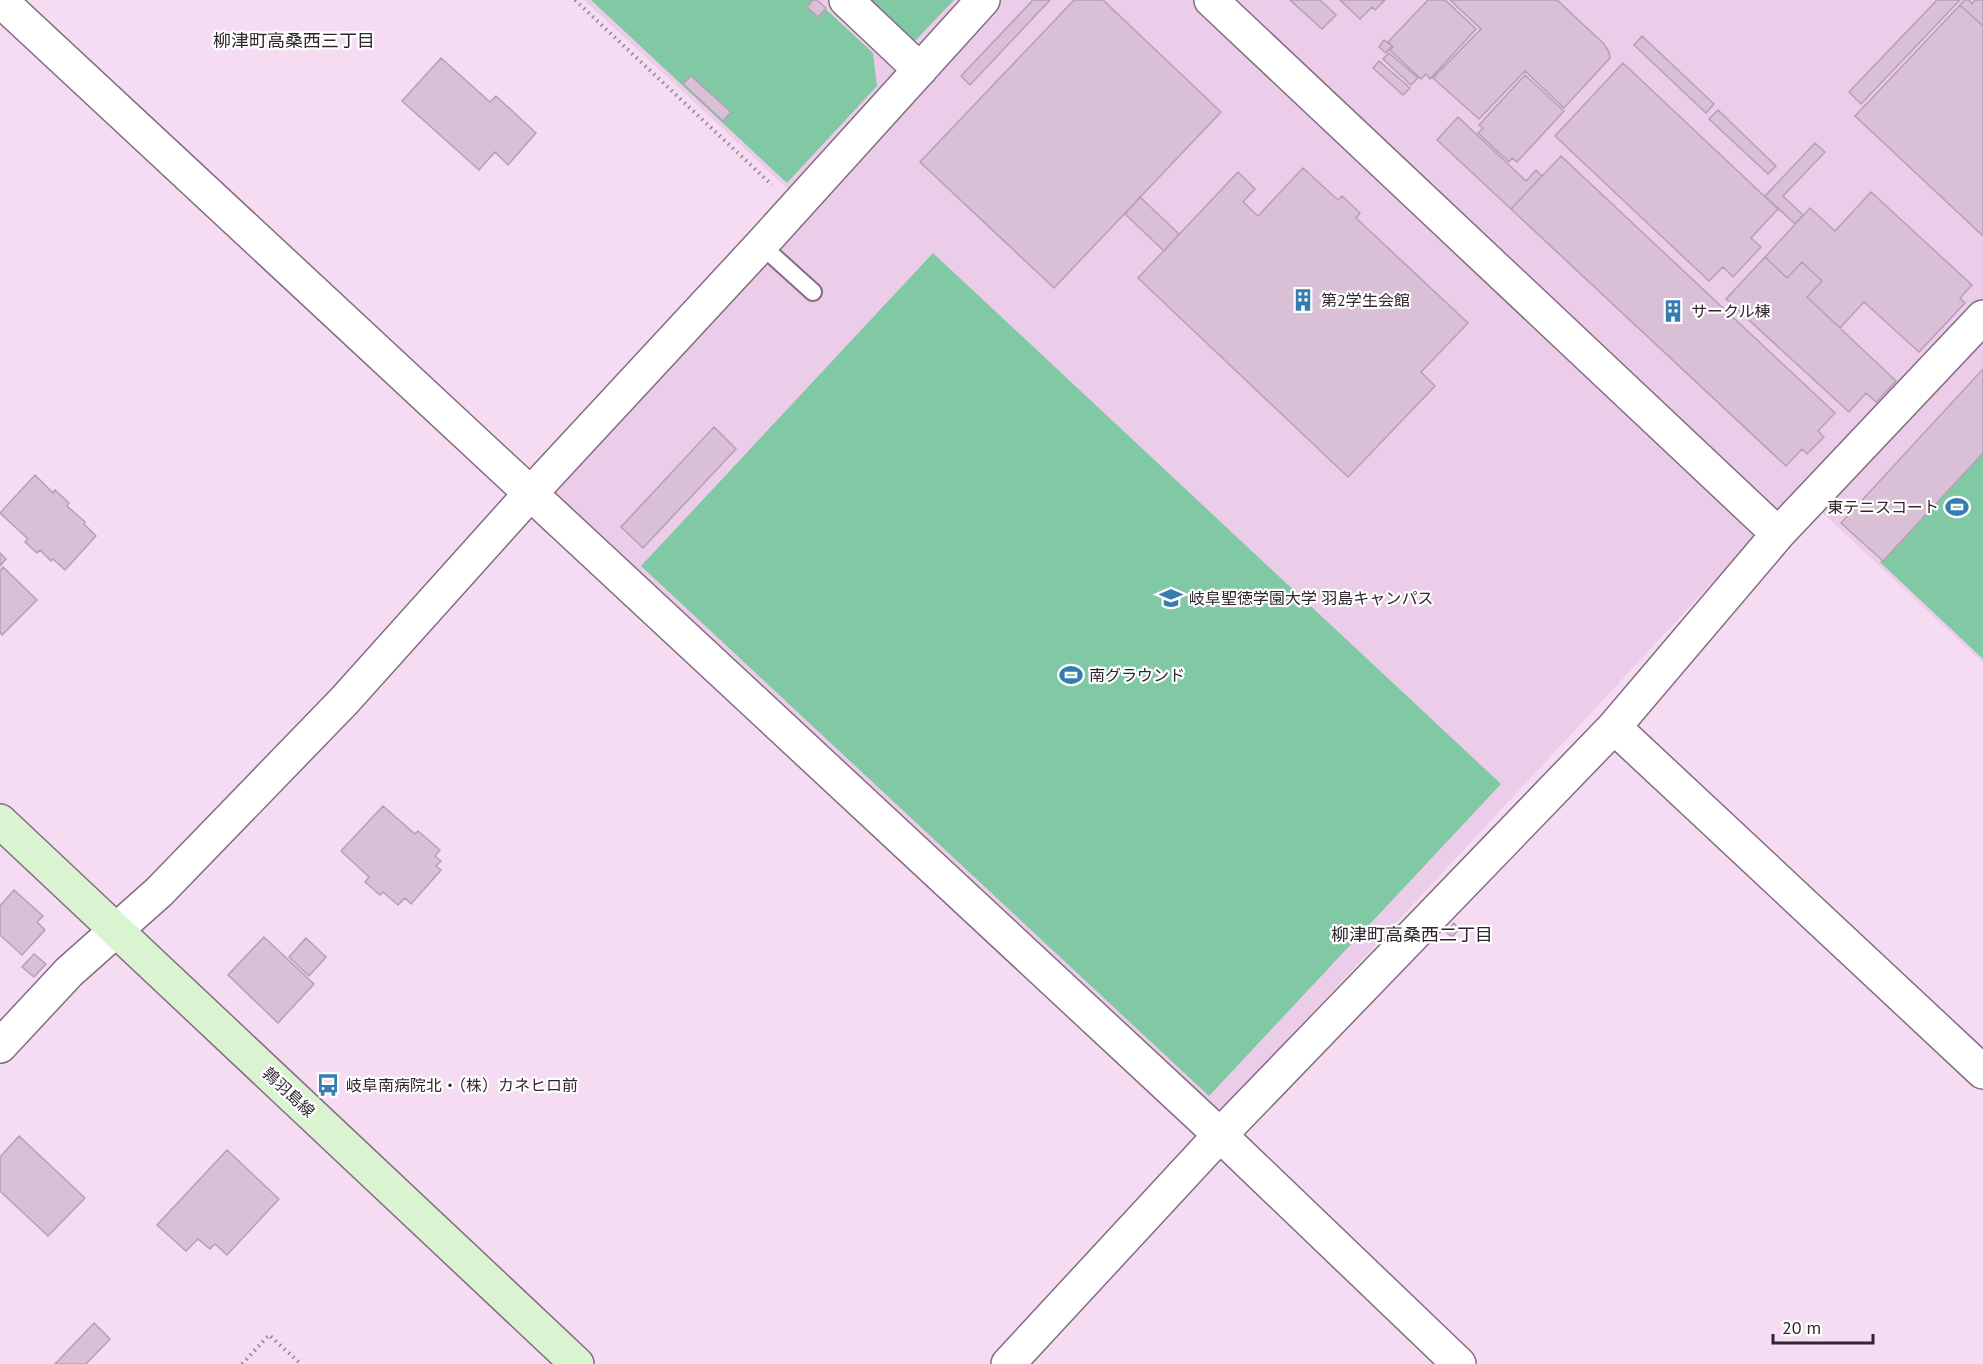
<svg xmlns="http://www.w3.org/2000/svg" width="1983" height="1364" font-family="'PT Sans','Noto Sans JP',sans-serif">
<rect width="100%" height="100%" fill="#f5dcf2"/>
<path fill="#eccde9" d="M 584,0 L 1983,0 L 1983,663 L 1798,490 L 1224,1108 L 1198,1108 L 545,508 L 552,484 L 806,206 Z"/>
<path fill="#81c9a4" d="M 591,0 L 816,0 L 873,53 L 877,86 L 787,183 Z
M 863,0 L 954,0 L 911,45 Z
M 933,253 L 1501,784 L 1209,1096 L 641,566 Z
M 1983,453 L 1983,659 L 1880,562 Z"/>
<path fill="#d9c0d6" stroke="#b69fb4" stroke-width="1.5" d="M 813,0 L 817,0 L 826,8 L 818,17 L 807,7 Z
M 1033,0 L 1050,0 L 970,85 L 961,76 Z
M 1074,0 L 1103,0 L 1221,112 L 1054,288 L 920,162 Z
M 1290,0 L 1320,0 L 1336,15 L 1322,29 Z
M 1340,0 L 1385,0 L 1375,10 L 1372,7 L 1360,19 Z
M 1428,0 L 1445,0 L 1476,29 L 1430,79 L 1426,74 L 1421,79 L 1390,50 L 1393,47 L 1388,42 Z
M 1450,0 L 1557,0 L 1604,44 L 1609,52 L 1610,58 L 1564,108 L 1525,71 L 1479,119 L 1433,78 L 1481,29 Z
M 1937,0 L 1960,0 L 1861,104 L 1849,92 Z
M 1965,0 L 1969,0 L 1972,4 L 1975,0 L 1983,0 L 1983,26 L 1960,5 Z
M 1960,5 L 1983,26 L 1983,236 L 1855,116 Z
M 1642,36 L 1714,104 L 1706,113 L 1634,45 Z
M 1384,40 L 1392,46 L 1386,53 L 1379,47 Z
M 1389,53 L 1418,78 L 1411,85 L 1383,59 Z
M 441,58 L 490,102 L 496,96 L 536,133 L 508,165 L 495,152 L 479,170 L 402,101 Z
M 1379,61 L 1410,88 L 1403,95 L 1373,68 Z
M 1623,63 L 1778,209 L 1751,238 L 1761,247 L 1733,277 L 1723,267 L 1709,281 L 1555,136 Z
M 1525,75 L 1564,111 L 1517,162 L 1512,158 L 1509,162 L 1478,133 L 1483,128 L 1479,125 Z
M 691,76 L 731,112 L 723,121 L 683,84 Z
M 1718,110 L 1776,166 L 1768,174 L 1709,119 Z
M 1458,117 L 1526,181 L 1536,170 L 1542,176 L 1511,209 L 1437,140 Z
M 1815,143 L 1825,152 L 1783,196 L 1803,215 L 1795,224 L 1765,196 Z
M 1561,156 L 1835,413 L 1818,431 L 1824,437 L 1807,454 L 1802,449 L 1786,466 L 1511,209 Z
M 1303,168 L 1338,200 L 1342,196 L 1360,213 L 1356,218 L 1468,323 L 1421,372 L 1435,386 L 1348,477 L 1138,278 L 1238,172 L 1255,189 L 1243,202 L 1258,216 Z
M 1871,192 L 1972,285 L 1960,298 L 1965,303 L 1919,352 L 1864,302 L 1840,328 L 1807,297 L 1822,281 L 1802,262 L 1787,278 L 1765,257 L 1810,208 L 1835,231 Z
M 1140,197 L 1179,234 L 1164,251 L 1125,214 Z
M 1765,257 L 1787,278 L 1802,262 L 1822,281 L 1807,297 L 1896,381 L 1876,402 L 1866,393 L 1849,412 L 1726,299 Z
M 1983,369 L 1983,453 L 1883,561 L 1841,523 Z
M 714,427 L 736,449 L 643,548 L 621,527 Z
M 35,475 L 53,493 L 55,490 L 69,503 L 67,506 L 85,522 L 84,524 L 96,536 L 65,570 L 53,559 L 51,561 L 40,550 L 37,553 L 25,542 L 28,539 L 0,513 Z
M 0,553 L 6,559 L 0,566 Z
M 3,567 L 37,600 L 2,635 L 0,632 L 0,571 Z
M 383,806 L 415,834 L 418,831 L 440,850 L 435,856 L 441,861 L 436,866 L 441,870 L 411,904 L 405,898 L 398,905 L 383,892 L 380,895 L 365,882 L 369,877 L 341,851 Z
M 14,890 L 43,916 L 37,922 L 45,930 L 22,955 L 0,935 L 0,906 Z
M 1454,923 L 1459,929 L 1452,937 L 1446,932 Z
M 264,937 L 314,984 L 278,1023 L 228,975 Z
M 306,938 L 326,957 L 309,976 L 289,957 Z
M 34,954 L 46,964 L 34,977 L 22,967 Z
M 19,1136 L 85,1198 L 48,1236 L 0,1191 L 0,1157 Z
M 227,1150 L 279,1199 L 227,1255 L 215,1244 L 210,1249 L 198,1239 L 186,1251 L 157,1225 Z
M 94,1323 L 110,1339 L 86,1364 L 55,1364 Z"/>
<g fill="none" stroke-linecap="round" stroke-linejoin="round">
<g stroke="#836d81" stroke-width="20">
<path id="lane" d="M 761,245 L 813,292"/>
</g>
<g stroke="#836d81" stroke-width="36">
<path id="street" d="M 0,0 L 1220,1135 L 1459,1364
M 846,0 L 920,70
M 1211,0 L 1778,534
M 1614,727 L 1983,1072
M 0,1046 L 69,972 L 159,892 L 344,701 L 530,494 L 761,245 L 983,0
M 1008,1364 L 1220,1135 L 1614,727 L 1778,534 L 1983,317"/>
</g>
<g stroke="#836d81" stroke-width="36">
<path id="secondary" d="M 0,821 L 577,1364"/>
</g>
<path stroke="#958393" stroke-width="4" stroke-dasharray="1.5 4.5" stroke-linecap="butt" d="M 575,0 L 772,185
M 242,1364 L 269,1335 L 301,1364"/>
<use href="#lane" stroke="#fff" stroke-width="16"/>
<use href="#street" stroke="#fff" stroke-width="33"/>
<use href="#secondary" stroke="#daf3d1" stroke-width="33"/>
</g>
<defs>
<g id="building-bare" transform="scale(1.8)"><path d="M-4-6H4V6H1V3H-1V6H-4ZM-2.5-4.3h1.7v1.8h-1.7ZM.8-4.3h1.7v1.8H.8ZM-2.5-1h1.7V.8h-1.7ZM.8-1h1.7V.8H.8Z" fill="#367cb1" stroke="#fff" stroke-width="2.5" paint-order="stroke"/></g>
<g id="stadium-bare" transform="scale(1.8)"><path d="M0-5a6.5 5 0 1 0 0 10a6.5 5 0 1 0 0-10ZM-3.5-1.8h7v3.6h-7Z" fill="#367cb1" stroke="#fff" stroke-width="2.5" paint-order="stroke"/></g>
<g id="university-bare" transform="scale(1.8)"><path d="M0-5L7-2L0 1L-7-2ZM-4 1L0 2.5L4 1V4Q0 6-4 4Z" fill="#367cb1" stroke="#fff" stroke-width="2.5" paint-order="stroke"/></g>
<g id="bus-bare" transform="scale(1.8)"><path d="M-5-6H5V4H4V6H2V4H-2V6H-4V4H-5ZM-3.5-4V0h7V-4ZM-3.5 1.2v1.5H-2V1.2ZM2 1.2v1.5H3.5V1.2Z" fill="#367cb1" stroke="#fff" stroke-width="2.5" paint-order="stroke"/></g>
</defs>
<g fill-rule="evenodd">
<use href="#building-bare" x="1303" y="300"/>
<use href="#building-bare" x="1673" y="311"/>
<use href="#stadium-bare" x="1957" y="507"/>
<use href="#university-bare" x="1171" y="598"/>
<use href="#stadium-bare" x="1071" y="675"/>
<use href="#bus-bare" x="328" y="1085"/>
</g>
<g text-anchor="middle" stroke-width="4.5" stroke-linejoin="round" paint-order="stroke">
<g font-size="16" fill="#2f262e" stroke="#fff" text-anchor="start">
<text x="1321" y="306">第2学生会館</text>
<text x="1691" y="317">サークル棟</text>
<text x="1939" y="513" text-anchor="end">東テニスコート</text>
<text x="1189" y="604">岐阜聖徳学園大学 羽島キャンパス</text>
<text x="1089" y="681">南グラウンド</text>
<text x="346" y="1091">岐阜南病院北・（株）カネヒロ前</text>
</g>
<g font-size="16" fill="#2f262e" stroke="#fff">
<text transform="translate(289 1092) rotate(43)" y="6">鶉羽島線</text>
</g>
<g font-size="18" fill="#2f262e" stroke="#fff">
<text x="294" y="47">柳津町高桑西三丁目</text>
<text x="1412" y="941">柳津町高桑西二丁目</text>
</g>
</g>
<path d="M1773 1334v9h100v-9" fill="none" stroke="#2f262e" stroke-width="3"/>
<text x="1782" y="1334" font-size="18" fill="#2f262e" stroke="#ffffff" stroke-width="4.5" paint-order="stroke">20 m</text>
</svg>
